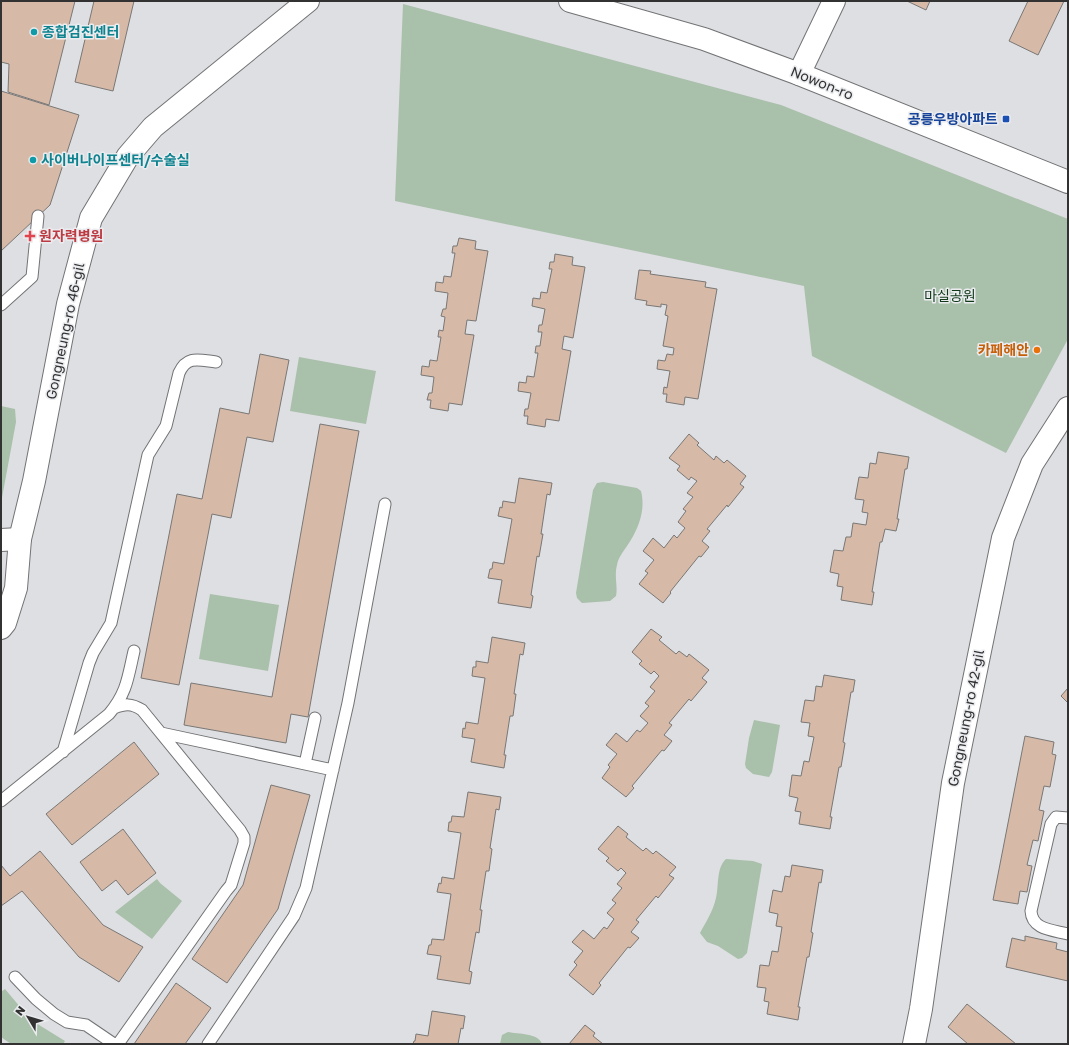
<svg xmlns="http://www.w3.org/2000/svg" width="1069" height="1045" font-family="'Golos Text','Noto Sans KR',sans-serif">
<rect width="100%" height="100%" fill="#dedfe2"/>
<path fill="#a9c0ab" d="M 403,4 L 781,105 L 1068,219 L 1068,339 L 1006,453 L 812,356 L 804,286 L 395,201 Z
M 299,357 L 376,371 L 366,424 L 290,411 Z
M 1,406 L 15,409 L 16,422 L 1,503 Z
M 603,482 L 637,488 L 641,491 C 646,511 638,530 627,546 C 623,552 618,558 617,565 C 614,576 618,587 616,596 L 610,601 L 582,603 L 577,598 L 576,593 L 593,490 L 597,483 Z
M 210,594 L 279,605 L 268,671 L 199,659 Z
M 754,720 L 780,725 L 772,772 L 769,777 L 753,774 L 746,768 L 745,764 L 749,738 Z
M 726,859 L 753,861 L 762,864 L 747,953 L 742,958 L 738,959 L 718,946 L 707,942 L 700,933 C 706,922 713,911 716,898 C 719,886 716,868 726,859 Z
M 157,879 L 160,883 L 182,901 L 152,939 L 115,912 Z
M 5,989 L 31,1020 L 65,1041 L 63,1044 L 11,1044 L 1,1037 L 1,992 Z
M 508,1032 C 518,1034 539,1033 542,1044 L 500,1044 L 502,1035 Z"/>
<path fill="#d6baa7" stroke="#797776" d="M 1,1 L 75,1 L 49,105 L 8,92 L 9,64 L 1,62 Z
M 94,1 L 134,1 L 113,91 L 75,82 Z
M 907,1 L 930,1 L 926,10 Z
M 1028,1 L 1064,1 L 1038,55 L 1009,41 Z
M 1,91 L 79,115 L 50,205 L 1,251 Z
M 459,238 L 476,241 L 475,249 L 488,251 L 476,321 L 467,320 L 465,334 L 474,335 L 462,405 L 449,403 L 448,411 L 430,408 L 431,400 L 427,400 L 429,393 L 432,393 L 434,377 L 421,375 L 422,366 L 429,367 L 430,360 L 437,361 L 441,337 L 438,337 L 439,330 L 443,331 L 445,317 L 441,316 L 443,309 L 446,309 L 448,293 L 435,291 L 436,282 L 443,283 L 444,276 L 451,277 L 455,253 L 452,253 L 453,246 L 457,246 Z
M 555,254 L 573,257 L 572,265 L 585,267 L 573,338 L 564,336 L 562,349 L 571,351 L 559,421 L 546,419 L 545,427 L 527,424 L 528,416 L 524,416 L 525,409 L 528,409 L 531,393 L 518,391 L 519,382 L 526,383 L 527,376 L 534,377 L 538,353 L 535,353 L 536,346 L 540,346 L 542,332 L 538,332 L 539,325 L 542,325 L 545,309 L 532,306 L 533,298 L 540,299 L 541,292 L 547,293 L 552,269 L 549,269 L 550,262 L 554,262 Z
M 639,270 L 651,271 L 650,274 L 706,282 L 705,287 L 717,289 L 698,399 L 685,397 L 684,405 L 666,402 L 667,394 L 663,394 L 664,387 L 667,388 L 670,371 L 657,369 L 658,360 L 665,361 L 667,354 L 673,355 L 674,348 L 663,346 L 668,316 L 665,315 L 667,305 L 661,304 L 661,307 L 646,305 L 647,301 L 635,299 Z
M 260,354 L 289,360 L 273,442 L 247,437 L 231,518 L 212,514 L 179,685 L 141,678 L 177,494 L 202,499 L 220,408 L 249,414 Z
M 320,424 L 359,431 L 308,717 L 291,714 L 286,743 L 184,725 L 191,683 L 272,697 Z
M 689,434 L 699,443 L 697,445 L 714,460 L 716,456 L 724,463 L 727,460 L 746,476 L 740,484 L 744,487 L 728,507 L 727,505 L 707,529 L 710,531 L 702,541 L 709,547 L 701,557 L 699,556 L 670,592 L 671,593 L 663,603 L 639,584 L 648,573 L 645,571 L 654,560 L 643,551 L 653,538 L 664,548 L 674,535 L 677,538 L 685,528 L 678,522 L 686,511 L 683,509 L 693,497 L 687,493 L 697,481 L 691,477 L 689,480 L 677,470 L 680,466 L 669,458 Z
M 878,452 L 909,457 L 907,469 L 905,469 L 897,519 L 899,519 L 896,531 L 885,529 L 882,542 L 880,542 L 872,592 L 874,592 L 872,605 L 841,600 L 843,587 L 837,586 L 839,574 L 830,572 L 834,550 L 843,551 L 846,537 L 851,537 L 853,523 L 866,525 L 868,513 L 862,512 L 864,500 L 855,499 L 859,477 L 868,478 L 870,463 L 876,464 Z
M 519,478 L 552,483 L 550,495 L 547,494 L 541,534 L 543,534 L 539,557 L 537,556 L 531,595 L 533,596 L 531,608 L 498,603 L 502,580 L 488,578 L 490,569 L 492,569 L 493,562 L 504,564 L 512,519 L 498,516 L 500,507 L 502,508 L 503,501 L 515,503 Z
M 651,629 L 662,637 L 659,640 L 676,654 L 679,651 L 687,657 L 689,654 L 709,670 L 702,678 L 707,682 L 691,701 L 689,699 L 669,723 L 672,725 L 664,735 L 672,741 L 664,751 L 662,750 L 632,786 L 634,788 L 626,797 L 602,778 L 610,767 L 608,765 L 617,754 L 606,745 L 616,733 L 627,742 L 637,730 L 640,732 L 648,723 L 640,716 L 649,706 L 645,703 L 655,691 L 650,687 L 659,676 L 654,671 L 651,674 L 639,664 L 642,661 L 632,652 Z
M 492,637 L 525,643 L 523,655 L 520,654 L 514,694 L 516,694 L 513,716 L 510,716 L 504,755 L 506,755 L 504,768 L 471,762 L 475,739 L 462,737 L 463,728 L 465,729 L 466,722 L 478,724 L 485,678 L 472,676 L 473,667 L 476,667 L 476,661 L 488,663 Z
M 824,675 L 855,680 L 853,692 L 851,692 L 843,742 L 845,743 L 841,767 L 839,767 L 830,817 L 832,817 L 830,829 L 799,824 L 801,812 L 795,811 L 798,798 L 789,796 L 792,775 L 801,776 L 804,761 L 809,762 L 814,737 L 808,736 L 810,723 L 801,722 L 805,700 L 814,701 L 816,686 L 822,687 Z
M 1068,688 L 1068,703 L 1061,696 Z
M 1025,736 L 1054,742 L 1052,754 L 1056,755 L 1050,787 L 1044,786 L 1039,810 L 1044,811 L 1038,841 L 1033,840 L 1027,865 L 1032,866 L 1027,892 L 1020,891 L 1018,904 L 993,900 Z
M 134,742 L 159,774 L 72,845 L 46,814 Z
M 271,785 L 310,795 L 278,909 L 227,983 L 192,959 L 243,885 Z
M 468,792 L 501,797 L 499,810 L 496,809 L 490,848 L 492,849 L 489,871 L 486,871 L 480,910 L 482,910 L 479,933 L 476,932 L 469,971 L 472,972 L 470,984 L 437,979 L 441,956 L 427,954 L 429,945 L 431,945 L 432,939 L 444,940 L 451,894 L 437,892 L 439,883 L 441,884 L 442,877 L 454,879 L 461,833 L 448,831 L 449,822 L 451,822 L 452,816 L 464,817 Z
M 618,826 L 628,834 L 626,837 L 643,851 L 646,848 L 653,854 L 656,851 L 676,867 L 669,875 L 674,878 L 658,898 L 656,896 L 636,920 L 639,922 L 631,932 L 639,938 L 630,948 L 628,947 L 599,983 L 601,985 L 593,995 L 569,975 L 577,965 L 574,962 L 583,951 L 572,942 L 583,930 L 594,939 L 604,927 L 607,929 L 614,919 L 607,913 L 616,903 L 612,900 L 622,888 L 617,884 L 626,873 L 621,868 L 618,871 L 606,861 L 609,858 L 598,849 Z
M 123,829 L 156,873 L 128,895 L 116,880 L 102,891 L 80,862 Z
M 40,851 L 103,925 L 143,947 L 119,982 L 79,957 L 22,891 L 1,906 L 1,865 L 10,876 Z
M 792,865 L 823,870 L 821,883 L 819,882 L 811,932 L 813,933 L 809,957 L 807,957 L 798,1007 L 800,1007 L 798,1020 L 767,1014 L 769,1002 L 764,1001 L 766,988 L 757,987 L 760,965 L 769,966 L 772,951 L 778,952 L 782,927 L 776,926 L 778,914 L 769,912 L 773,890 L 782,892 L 785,876 L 790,877 Z
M 1025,936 L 1057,943 L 1056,949 L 1068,952 L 1068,981 L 1006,967 L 1012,938 L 1025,941 Z
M 176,983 L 211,1008 L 185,1044 L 134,1044 Z
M 967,1004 L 1016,1044 L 968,1044 L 948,1027 Z
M 432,1011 L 465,1016 L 463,1029 L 461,1028 L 458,1044 L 413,1044 L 414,1041 L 415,1041 L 416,1034 L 428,1036 Z
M 585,1025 L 595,1033 L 593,1036 L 603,1044 L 569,1044 Z"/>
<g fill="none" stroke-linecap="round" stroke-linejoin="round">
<g stroke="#727375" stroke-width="13">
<path id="lane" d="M 1,305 L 32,277 L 38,216
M 114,708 C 125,704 131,703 142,710 L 240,830 L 244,837 L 244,843 L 231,885 L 226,891 L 118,1044
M 161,733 L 333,770
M 63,752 L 89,663 L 93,653 L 111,623 L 148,455 L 166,426 L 179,373 C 187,355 199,360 216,362
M 305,764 L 315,718
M 1,801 L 109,714 C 127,693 128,677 134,651
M 1068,818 L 1056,817 L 1051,824 L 1031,911 C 1032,930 1053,930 1068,934
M 15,977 L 36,999 L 54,1014 L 67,1022 L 86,1025 L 114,1044
M 208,1044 L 294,916 L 306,888 L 348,703 L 385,504"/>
</g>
<g stroke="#727375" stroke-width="24">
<path id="street" d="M 799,74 L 834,1
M 1,540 L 20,539
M 914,1044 L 921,1009 L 953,783 L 1003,538 L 1032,464 L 1068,408"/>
</g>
<g stroke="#727375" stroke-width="24">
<path id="secondary" d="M 570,1 L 704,39 L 799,74 L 1068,182
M 1,628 L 5,623 L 16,588 L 20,539 L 34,481 L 68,304 L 91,218 L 128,156 L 153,127 L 308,1"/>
</g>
<use href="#lane" stroke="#fff" stroke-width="11"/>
<use href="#street" stroke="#fff" stroke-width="22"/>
<use href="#secondary" stroke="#fff" stroke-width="22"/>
</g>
<g fill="#0f9aa8" stroke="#ebecef" stroke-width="1.5">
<circle cx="34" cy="32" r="4"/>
<circle cx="33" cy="160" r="4"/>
</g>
<rect fill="#1a4fb4" stroke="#ebecef" stroke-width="1.5" x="1002" y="115" width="8" height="8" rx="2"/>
<path fill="#e0444e" stroke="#ebecef" stroke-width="1.5" d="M28 230h4v4h4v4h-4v4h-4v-4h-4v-4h4z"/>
<circle fill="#e8710a" stroke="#ebecef" stroke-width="1.5" cx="1037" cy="350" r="4"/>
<g text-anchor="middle" stroke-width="3" stroke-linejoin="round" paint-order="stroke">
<g font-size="14" font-weight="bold" fill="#0d838f" stroke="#ebecef" text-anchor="start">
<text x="42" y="37">종합검진센터</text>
<text x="41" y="165">사이버나이프센터/수술실</text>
</g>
<g font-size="14" fill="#323233" stroke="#ebecef">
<text transform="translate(822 83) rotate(22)" y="5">Nowon-ro</text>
<text transform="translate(65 331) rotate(-78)" y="5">Gongneung-ro 46-gil</text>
<text transform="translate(966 718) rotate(-79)" y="5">Gongneung-ro 42-gil</text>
</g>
<g font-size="14" font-weight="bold" fill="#164399" stroke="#ebecef" text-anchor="end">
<text x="998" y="124">공릉우방아파트</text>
</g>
<g font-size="14" font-weight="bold" fill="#be3a42" stroke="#ebecef" text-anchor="start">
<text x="39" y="241">원자력병원</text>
</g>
<g font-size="14" fill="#123a1a" stroke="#ebecef">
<text x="950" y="301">마실공원</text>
</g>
<g font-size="14" font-weight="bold" fill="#c56008" stroke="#ebecef" text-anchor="end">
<text x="1029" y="355">카페해안</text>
</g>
</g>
<rect width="1069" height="1045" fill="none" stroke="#323233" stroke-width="4"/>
<g transform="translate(28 1017) rotate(308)" stroke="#ebecef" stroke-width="3" paint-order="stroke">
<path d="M0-3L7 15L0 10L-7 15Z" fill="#323233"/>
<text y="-6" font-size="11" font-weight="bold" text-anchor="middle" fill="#323233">N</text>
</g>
</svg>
